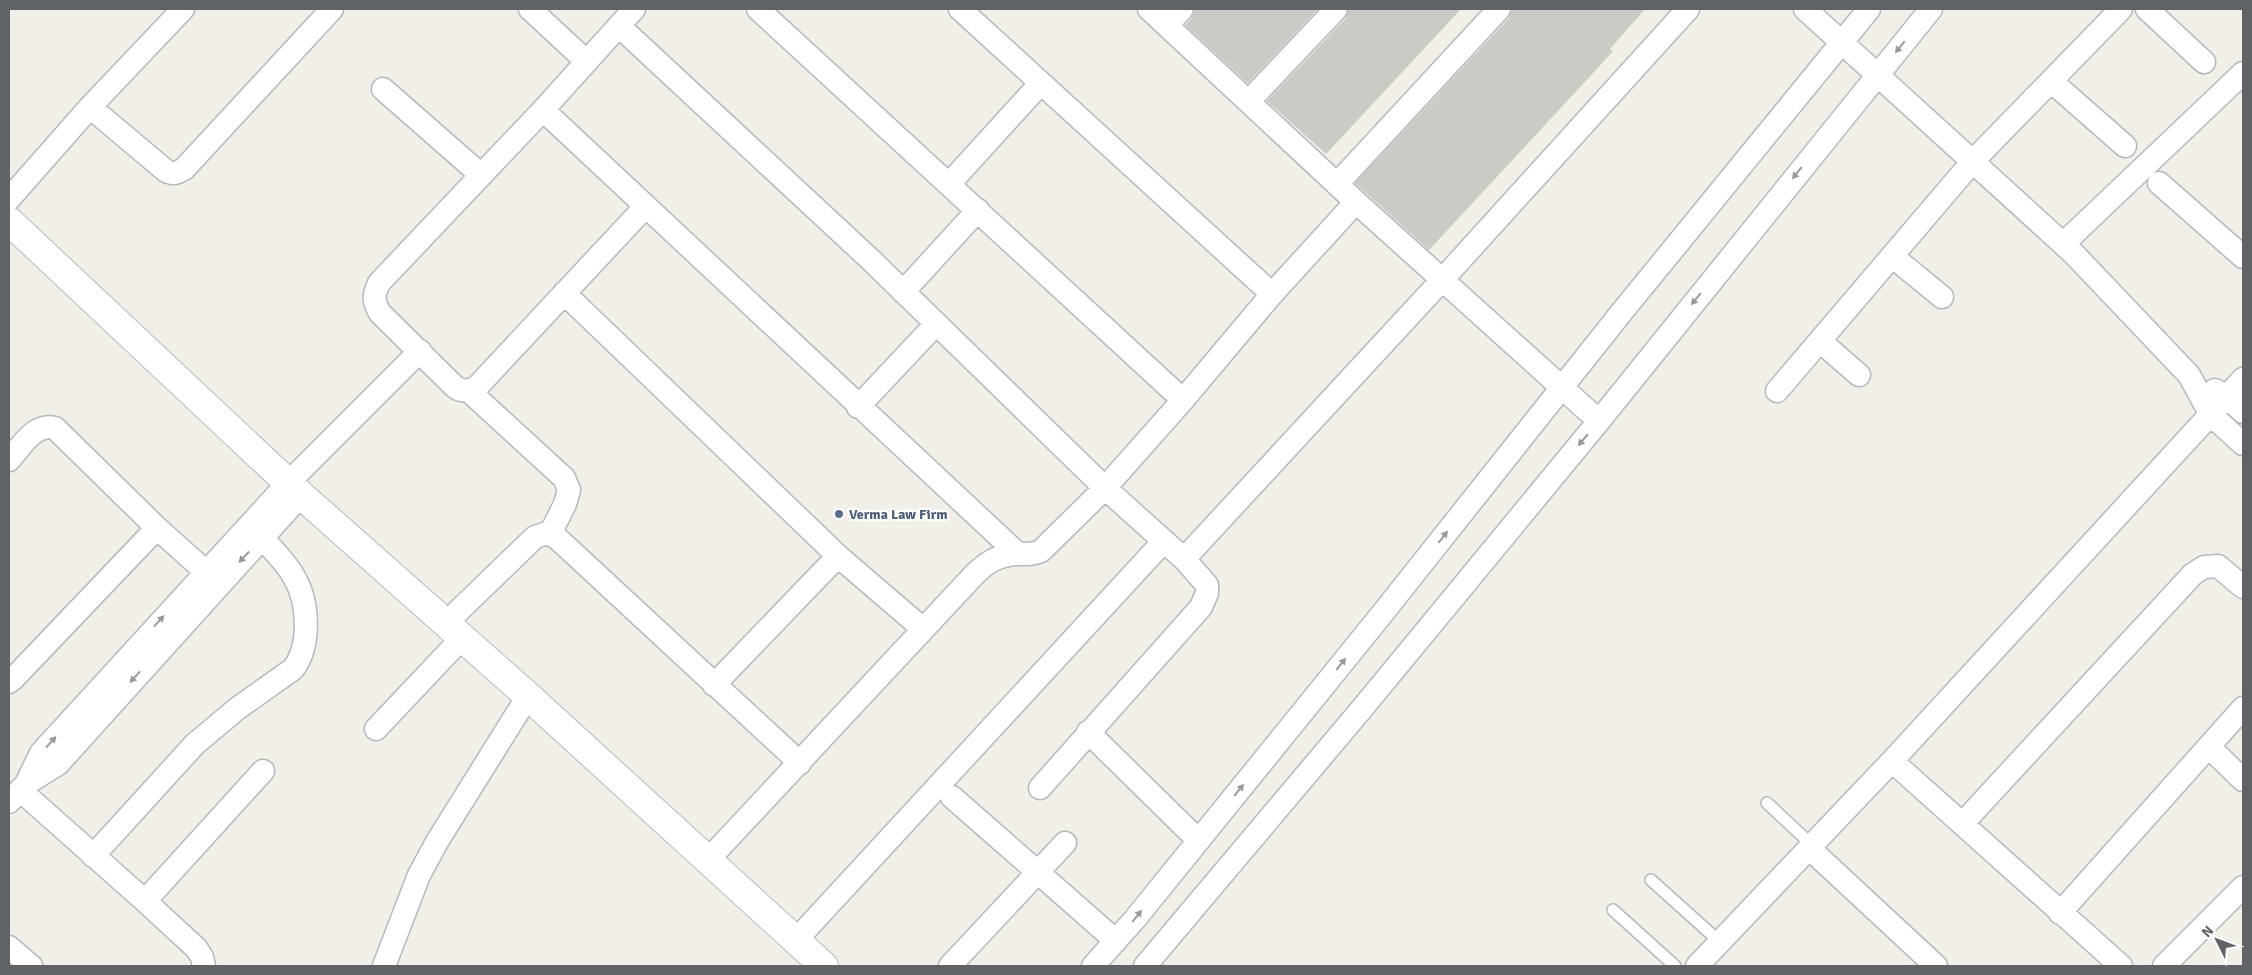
<svg xmlns="http://www.w3.org/2000/svg" width="2252" height="975" font-family="Signika,sans-serif">
<rect width="100%" height="100%" fill="#f1efe8"/>
<path fill="#cccac5" d="M 1195,9 L 1318,9 L 1248,83 L 1185,25 L 1192,18 Z
M 1349,9 L 1461,9 L 1326,154 L 1267,101 L 1346,18 Z
M 1512,9 L 1645,9 L 1610,49 L 1613,51 L 1595,71 L 1429,250 L 1355,183 L 1509,18 Z"/>
<g fill="none" stroke-linecap="round" stroke-linejoin="round">
<g stroke="#b5b8bc" stroke-width="14">
<path id="service" d="M 1767,803 L 1813,846
M 1651,880 L 1720,942
M 1613,910 L 1675,966"/>
</g>
<g stroke="#b5b8bc" stroke-width="25">
<path id="minor" d="M 530,9 L 586,61
M 634,9 L 543,110 L 379,283 C 373,296 373,301 380,313 L 455,387 C 462,392 468,391 476,388 L 645,207
M 758,9 L 1183,400
M 960,9 L 1272,294
M 1149,9 L 1356,202 L 1599,421
M 1805,9 L 2073,253 L 2189,375 L 2211,415 L 2243,444
M 2147,9 L 2204,62
M 1167,25 L 1182,9
M 619,26 L 872,261 L 1105,488 L 1184,559 L 1207,585 L 1207,593 L 1201,607 L 1040,788
M 2051,81 L 2125,146
M 383,89 L 481,175
M 1249,101 L 1336,9
M 90,107 L 166,171 C 173,175 177,173 184,169 L 332,9
M 543,110 L 1018,554
M 2159,183 L 2243,257
M 949,184 L 1040,84
M 1337,184 L 1499,9
M 9,199 L 90,107 L 183,9
M 2063,244 L 2243,73
M 1892,256 L 1942,297
M 903,292 L 978,210
M 564,293 L 838,556 L 923,629
M 1820,341 L 1859,375
M 2215,390 L 2227,397 L 2243,412
M 469,391 L 564,478 L 569,490 L 565,504 L 550,534
M 1777,391 L 1973,161 L 2121,9
M 858,407 L 936,324
M 9,460 C 22,446 34,423 55,428 L 157,528
M 1184,559 L 1442,280 L 1688,9
M 446,623 L 535,537 L 547,533 L 557,538 L 800,763
M 9,682 L 13,679 L 157,528 L 215,580
M 714,685 L 838,556
M 376,729 L 462,638
M 1088,732 L 1198,840
M 2209,747 L 2243,780
M 1892,761 L 2121,966
M 26,784 L 58,764 L 301,495
M 20,790 L 145,901 L 196,948 L 202,957 L 204,966
M 952,797 L 1116,941
M 9,802 L 26,784 L 41,753 L 288,483 L 420,351
M 1962,824 L 2193,574 L 2204,567 L 2218,566 L 2243,587
M 1810,849 L 1936,966
M 93,856 L 195,744 L 238,708 L 293,669 C 311,646 309,602 294,577 C 286,562 273,550 262,538
M 707,861 L 974,575 C 987,562 998,555 1017,554 C 1026,554 1032,555 1041,551 L 1105,488 L 1183,400 L 1272,294 L 1356,202
M 145,901 L 263,771
M 2060,913 L 2243,708
M 797,939 L 1164,541
M 9,947 L 31,966
M 384,966 L 419,875 L 438,840 L 528,696
M 950,966 L 1065,843
M 1093,966 L 1135,919 L 1382,614 L 1621,313 L 1869,9
M 1145,966 L 1365,705 L 1599,421 L 1931,9
M 1697,966 L 1892,761 L 2243,379
M 2164,966 L 2243,887"/>
</g>
<g stroke="#b5b8bc" stroke-width="30">
<path id="tertiary" d="M 9,221 L 301,495 L 528,696 L 824,966"/>
</g>
<use href="#service" stroke="#fff" stroke-width="11"/>
<use href="#minor" stroke="#fff" stroke-width="22"/>
<use href="#tertiary" stroke="#fff" stroke-width="28"/>
</g>
<defs><path id="oneway-solid" d="M-6-.8H1V-3.2L6.5 0L1 3.2V.8H-6Z" transform="scale(1.25)"/></defs>
<g fill="#979a9d">
<use href="#oneway-solid" transform="translate(1900 47) rotate(129)"/>
<use href="#oneway-solid" transform="translate(1797 173) rotate(129)"/>
<use href="#oneway-solid" transform="translate(1696 299) rotate(129)"/>
<use href="#oneway-solid" transform="translate(1583 440) rotate(130)"/>
<use href="#oneway-solid" transform="translate(1443 537) rotate(-52)"/>
<use href="#oneway-solid" transform="translate(244 557) rotate(133)"/>
<use href="#oneway-solid" transform="translate(159 621) rotate(-48)"/>
<use href="#oneway-solid" transform="translate(1341 664) rotate(-51)"/>
<use href="#oneway-solid" transform="translate(135 677) rotate(132)"/>
<use href="#oneway-solid" transform="translate(51 742) rotate(-48)"/>
<use href="#oneway-solid" transform="translate(1239 790) rotate(-51)"/>
<use href="#oneway-solid" transform="translate(1137 916) rotate(-51)"/>
</g>
<circle fill="#5c6f8a" stroke="#fff" stroke-width="2" cx="839" cy="514" r="5"/>
<g text-anchor="middle" stroke-width="4.5" stroke-linejoin="round" paint-order="stroke">
<g font-size="14" font-weight="bold" fill="#4e5e75" stroke="#fff" text-anchor="start">
<text x="849" y="519">Verma Law Firm</text>
</g>
</g>
<rect width="2252" height="975" fill="none" stroke="#5f6368" stroke-width="20"/>
<g transform="translate(2217 940) rotate(312)" stroke="#ffffff" stroke-width="4" paint-order="stroke">
<path d="M0-4L9 19L0 12L-9 19Z" fill="#5f6368"/>
<text y="-8" font-size="14" font-weight="bold" text-anchor="middle" fill="#5f6368">N</text>
</g>
</svg>
